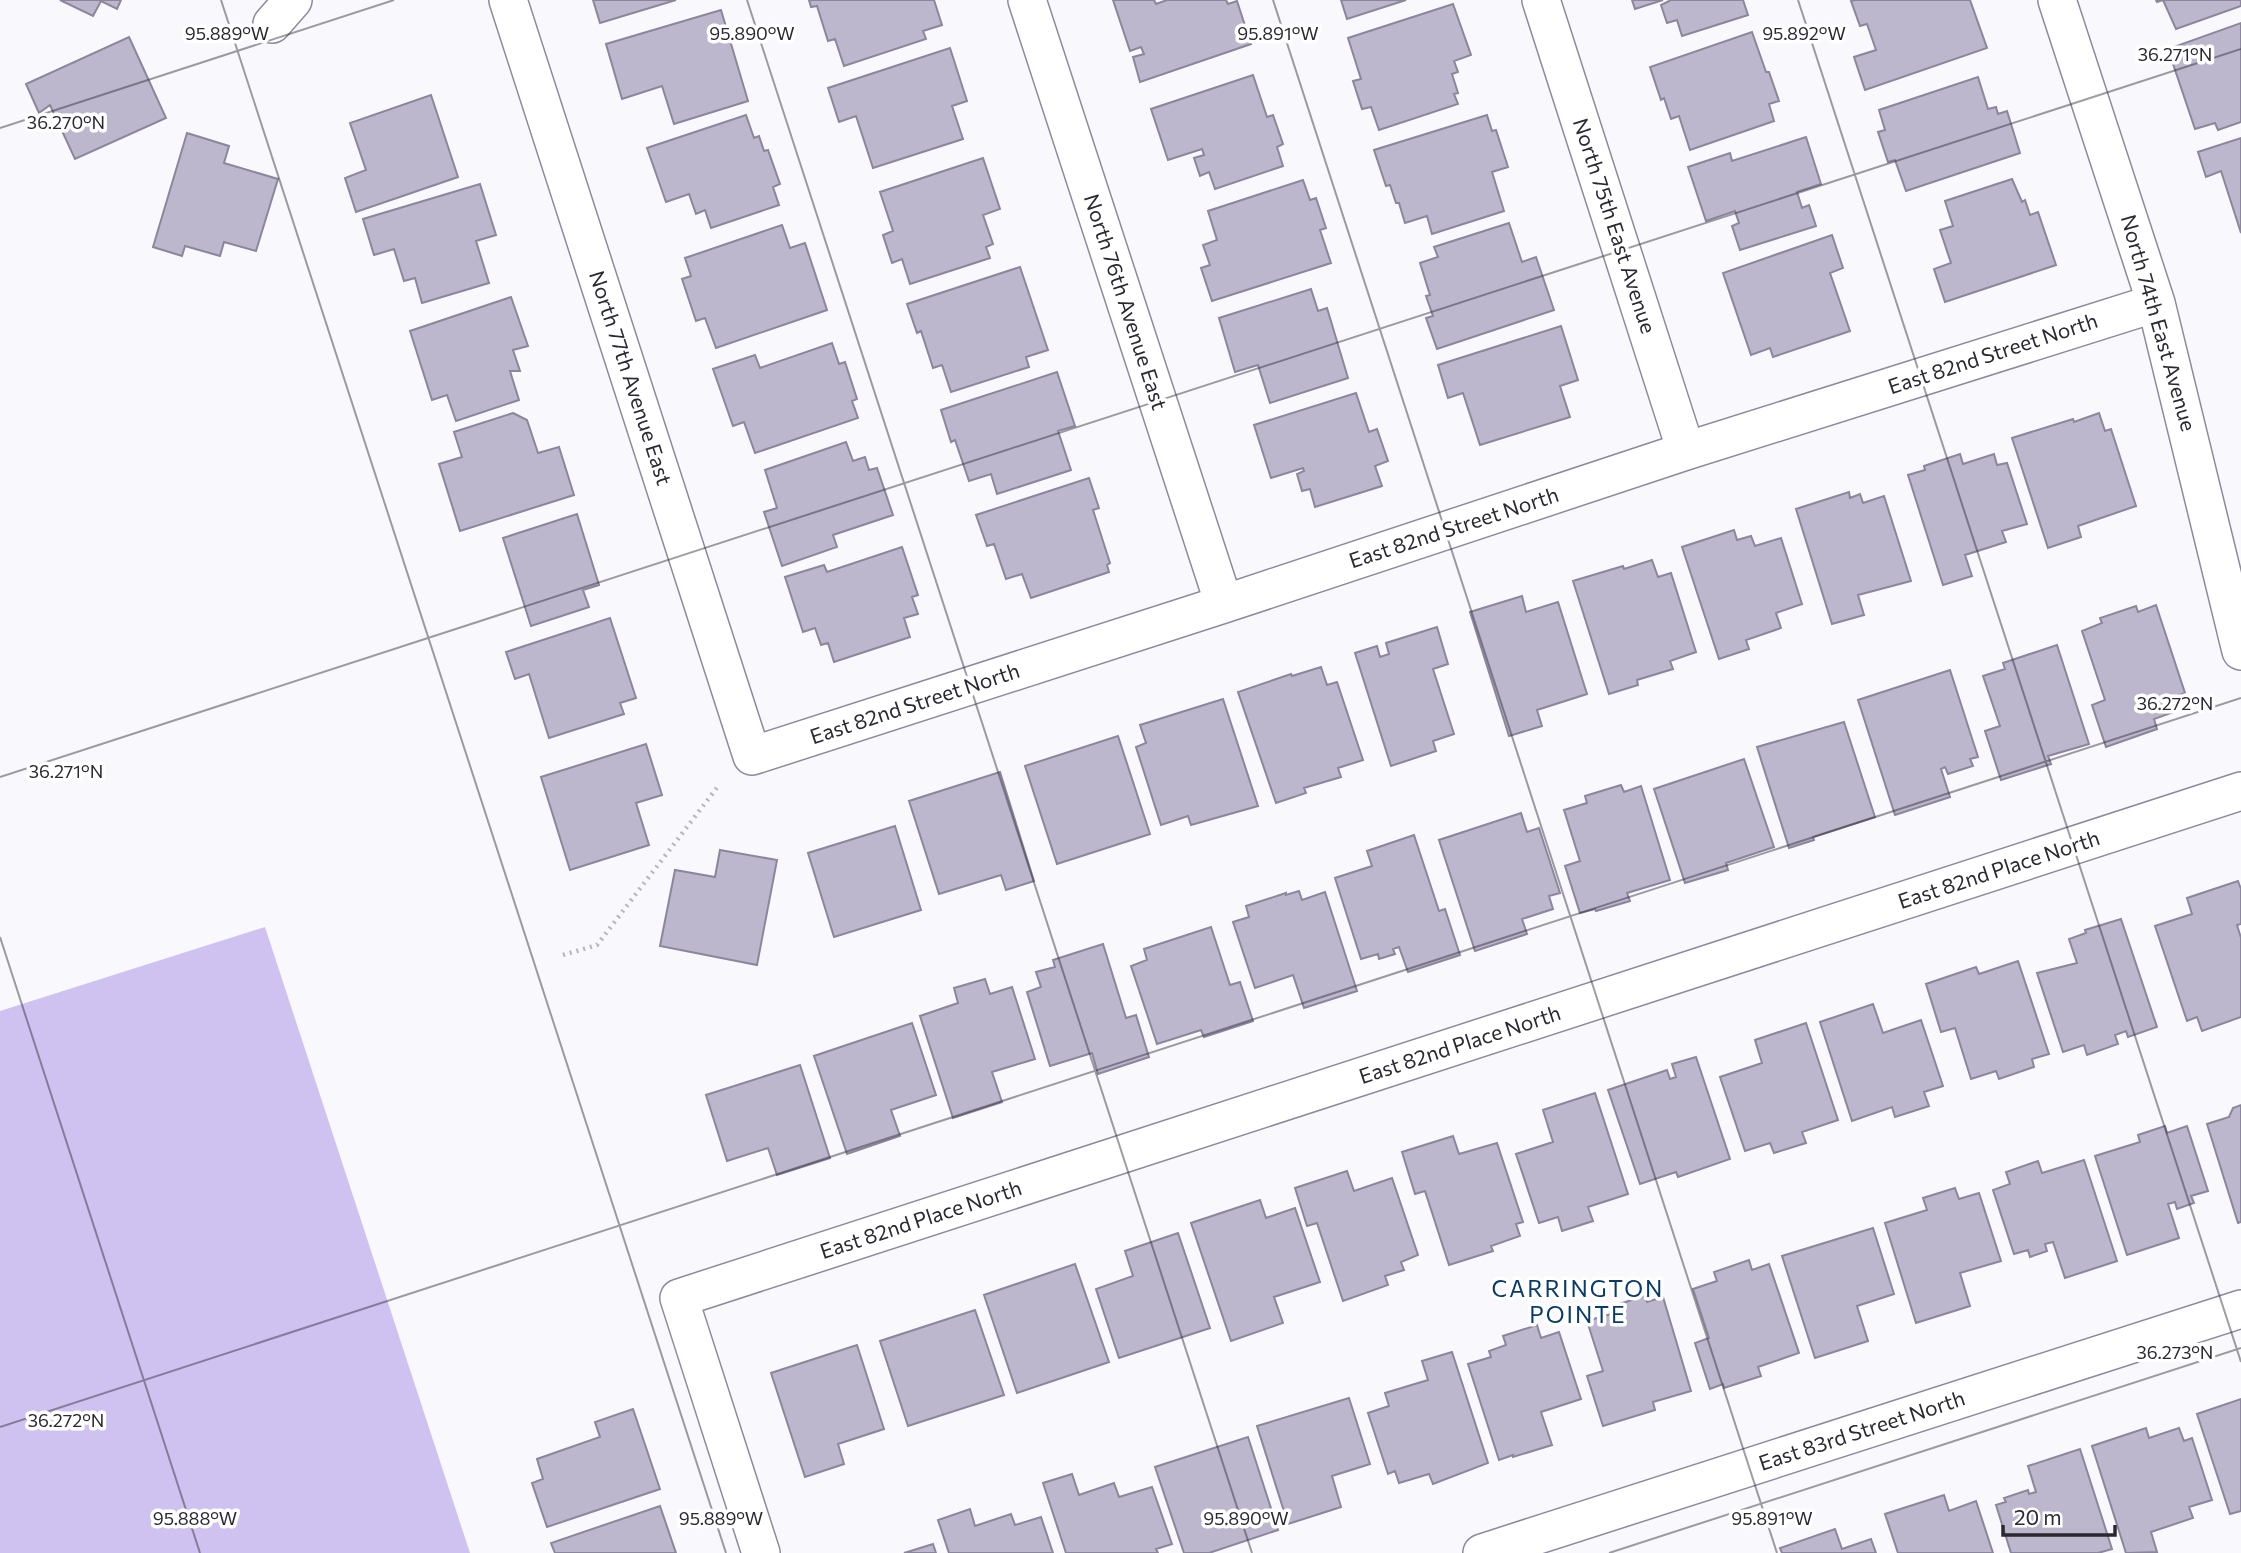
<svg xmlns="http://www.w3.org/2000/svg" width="2241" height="1553" font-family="Commissioner,sans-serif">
<rect width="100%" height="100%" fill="#f9f8fd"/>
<path fill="#cfc2f1" d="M 265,927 L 470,1553 L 0,1553 L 0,1011 Z"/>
<path fill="#bdb7ce" stroke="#8c869c" stroke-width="2" d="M 60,0 L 121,0 L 117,9 L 101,1 L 93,16 Z
M 593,0 L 676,0 L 600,23 Z
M 809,0 L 934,0 L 942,25 L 923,31 L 926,39 L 844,66 L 835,39 L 828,41 L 817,6 L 811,7 Z
M 1113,0 L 1154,0 L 1156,4 L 1167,0 L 1226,0 L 1228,4 L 1237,1 L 1251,44 L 1140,82 L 1133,57 L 1144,54 L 1141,47 L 1130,51 Z
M 1341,0 L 1406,0 L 1347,19 Z
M 1632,0 L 1663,0 L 1635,9 Z
M 1671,0 L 1743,0 L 1748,15 L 1682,36 L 1677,20 L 1667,23 L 1661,5 Z
M 1855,0 L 1970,0 L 1987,48 L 1865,90 L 1854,57 L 1876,50 L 1867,24 L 1860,26 L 1851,1 Z
M 2156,0 L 2241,0 L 2241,6 L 2176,29 L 2163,0 L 2157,2 Z
M 1453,4 L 1471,55 L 1454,61 L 1458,72 L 1452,74 L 1458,93 L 1454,94 L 1458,104 L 1379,130 L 1371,107 L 1362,109 L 1353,81 L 1361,79 L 1348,38 Z
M 721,10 L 748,101 L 674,124 L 662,86 L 622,99 L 606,44 Z
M 2241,23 L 2241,122 L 2218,130 L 2215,123 L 2195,129 L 2168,49 Z
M 1752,32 L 1766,72 L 1769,72 L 1779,101 L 1769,104 L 1774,121 L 1690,150 L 1679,116 L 1671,119 L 1664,98 L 1661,100 L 1650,67 Z
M 129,37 L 166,118 L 75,159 L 50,105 L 39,113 L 26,84 Z
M 950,48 L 967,101 L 952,106 L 963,139 L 873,168 L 856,116 L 839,122 L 828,88 Z
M 1253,75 L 1267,117 L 1273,115 L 1283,144 L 1277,147 L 1283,166 L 1215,189 L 1209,172 L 1200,176 L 1194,158 L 1204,155 L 1202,149 L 1168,160 L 1151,109 Z
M 1978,77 L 1988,109 L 1996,107 L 1998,114 L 2007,111 L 2020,153 L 1906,191 L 1895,160 L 1888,162 L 1878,132 L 1885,130 L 1879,110 Z
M 431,95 L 458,177 L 356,212 L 345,178 L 366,170 L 350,123 Z
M 746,115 L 754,138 L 759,136 L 764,151 L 768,150 L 780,184 L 773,187 L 779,205 L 711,228 L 705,210 L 696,214 L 689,194 L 666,202 L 647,148 Z
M 1487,115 L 1492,131 L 1496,130 L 1508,167 L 1492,172 L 1504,211 L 1432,234 L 1427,216 L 1405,223 L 1399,203 L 1396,203 L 1390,185 L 1386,186 L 1374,150 Z
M 187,133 L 229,146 L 224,163 L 278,179 L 256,251 L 224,242 L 220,256 L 185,246 L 182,256 L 153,247 Z
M 1806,137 L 1821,184 L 1797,192 L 1802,208 L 1809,205 L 1816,226 L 1740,250 L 1732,226 L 1739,223 L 1735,211 L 1706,221 L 1688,167 L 1730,153 L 1732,161 Z
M 2241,138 L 2241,233 L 2221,171 L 2206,177 L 2198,152 Z
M 983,158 L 1000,209 L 983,215 L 993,244 L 986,247 L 990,258 L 910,284 L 902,259 L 892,263 L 883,235 L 893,231 L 880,192 Z
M 2012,179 L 2022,202 L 2025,200 L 2030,215 L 2038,212 L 2056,265 L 1945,302 L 1934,269 L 1951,263 L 1940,230 L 1953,226 L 1945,201 Z
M 1303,180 L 1310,200 L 1316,198 L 1326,228 L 1320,230 L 1331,263 L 1212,301 L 1201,268 L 1210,265 L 1203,245 L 1217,240 L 1208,211 Z
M 480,184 L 496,235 L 476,241 L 489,283 L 422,303 L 415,278 L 404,281 L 394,249 L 374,255 L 363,219 Z
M 1509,223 L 1522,262 L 1536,257 L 1554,310 L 1437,349 L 1426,318 L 1433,316 L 1426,296 L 1430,295 L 1420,263 L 1438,257 L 1434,247 Z
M 782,225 L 790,248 L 805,243 L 827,310 L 716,348 L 705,318 L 696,321 L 682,279 L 691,276 L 685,258 Z
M 1832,235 L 1843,268 L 1830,273 L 1850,331 L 1773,357 L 1770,348 L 1751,355 L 1723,273 Z
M 1020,267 L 1048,350 L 1026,357 L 1029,367 L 951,392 L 942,365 L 933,368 L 921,331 L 917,333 L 907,304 Z
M 1311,289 L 1318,311 L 1327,308 L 1348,378 L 1270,403 L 1258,365 L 1235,372 L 1219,318 Z
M 511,297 L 528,346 L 513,350 L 520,371 L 510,371 L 519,400 L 456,421 L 447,395 L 432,400 L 410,331 Z
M 1561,326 L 1578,380 L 1560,386 L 1570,417 L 1480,445 L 1463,393 L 1448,398 L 1438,365 Z
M 832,343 L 839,364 L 845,362 L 857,399 L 852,401 L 858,418 L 755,453 L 744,422 L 733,426 L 713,369 L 755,355 L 760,368 Z
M 1057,372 L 1075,426 L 1058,431 L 1071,470 L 997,494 L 991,474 L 969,481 L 955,440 L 951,442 L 941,410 Z
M 1356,393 L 1369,432 L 1377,429 L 1388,461 L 1375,466 L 1382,486 L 1315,507 L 1310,489 L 1302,491 L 1297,474 L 1304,471 L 1303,468 L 1271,478 L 1254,425 Z
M 513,413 L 527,420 L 538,453 L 559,447 L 574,495 L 460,531 L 439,464 L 462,457 L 454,432 Z
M 2099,413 L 2105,431 L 2111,429 L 2136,506 L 2078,526 L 2081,537 L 2048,548 L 2012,438 L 2073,419 L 2074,422 Z
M 846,442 L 853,461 L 865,457 L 869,470 L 877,468 L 893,515 L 833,535 L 837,547 L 782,566 L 764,512 L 777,508 L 765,470 Z
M 1960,454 L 1963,464 L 1994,454 L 1997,465 L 2007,463 L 2027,524 L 2002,531 L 2006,542 L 1965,555 L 1972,576 L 1943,585 L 1908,475 L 1925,470 L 1924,466 Z
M 1089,478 L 1099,508 L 1093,510 L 1110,563 L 1107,565 L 1109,572 L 1031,598 L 1022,574 L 1006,579 L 994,544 L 987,546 L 976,515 Z
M 1849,492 L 1850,498 L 1860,494 L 1863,503 L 1884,496 L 1911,581 L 1858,595 L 1864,615 L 1832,624 L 1796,509 Z
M 577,514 L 599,585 L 583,590 L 589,607 L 531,626 L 503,538 Z
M 1734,530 L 1737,540 L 1751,536 L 1755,546 L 1781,538 L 1802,604 L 1776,613 L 1781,628 L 1746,640 L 1749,649 L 1719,659 L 1682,547 Z
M 902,547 L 918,595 L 912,597 L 918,614 L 904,618 L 910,637 L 834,662 L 828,643 L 821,645 L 815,628 L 803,632 L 785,577 L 824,565 L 827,572 Z
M 1652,560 L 1658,577 L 1671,573 L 1696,652 L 1670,661 L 1673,669 L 1637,680 L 1638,685 L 1609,694 L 1573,581 L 1623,566 L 1624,569 Z
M 1522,596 L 1526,612 L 1558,602 L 1587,694 L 1537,710 L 1542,726 L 1509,736 L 1470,612 Z
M 2156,605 L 2185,693 L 2177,696 L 2182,709 L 2154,719 L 2157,729 L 2106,747 L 2092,705 L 2105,700 L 2082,631 L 2102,623 L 2100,618 L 2136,606 L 2138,612 Z
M 610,618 L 636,698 L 620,703 L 624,714 L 549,738 L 529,674 L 515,679 L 506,652 Z
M 1437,627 L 1448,664 L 1433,669 L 1454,734 L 1433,741 L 1436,751 L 1391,766 L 1355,653 L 1377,646 L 1380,657 L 1389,654 L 1386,643 Z
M 2057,645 L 2089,744 L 2048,756 L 2051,764 L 2001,780 L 1985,731 L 2000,726 L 1983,676 L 2005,669 L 2003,663 Z
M 1321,667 L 1327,685 L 1337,682 L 1363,760 L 1338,768 L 1341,777 L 1304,788 L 1306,793 L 1276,803 L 1238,692 L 1291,674 L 1292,676 Z
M 1950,670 L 1978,757 L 1970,759 L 1973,766 L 1948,774 L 1945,767 L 1941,769 L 1950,797 L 1895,815 L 1858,700 Z
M 1223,699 L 1258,806 L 1191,825 L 1188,816 L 1161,825 L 1136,747 L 1146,743 L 1140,725 Z
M 1844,722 L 1875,817 L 1813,837 L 1814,840 L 1789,848 L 1757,747 Z
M 1118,736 L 1150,834 L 1057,864 L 1025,766 Z
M 646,744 L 662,795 L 636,803 L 649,845 L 570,870 L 541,777 Z
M 1744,759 L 1774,847 L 1726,863 L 1728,870 L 1685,883 L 1654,789 Z
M 1000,772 L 1034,881 L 1006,890 L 1001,875 L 939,894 L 909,801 Z
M 1621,785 L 1624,792 L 1641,786 L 1670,880 L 1627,893 L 1630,901 L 1596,911 L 1595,909 L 1580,913 L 1565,866 L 1580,861 L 1564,810 L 1587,803 L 1585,796 Z
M 1521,813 L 1527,832 L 1539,828 L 1560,893 L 1549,896 L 1553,909 L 1522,919 L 1527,934 L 1475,951 L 1439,840 Z
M 895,826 L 921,910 L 834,937 L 808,853 Z
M 1414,835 L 1439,911 L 1445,909 L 1460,955 L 1408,972 L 1399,947 L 1393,949 L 1395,954 L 1379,959 L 1378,954 L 1361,959 L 1335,878 L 1372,866 L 1367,851 Z
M 720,850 L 777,860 L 757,965 L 660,946 L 675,870 L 715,877 Z
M 2238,881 L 2241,889 L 2241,924 L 2237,925 L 2241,938 L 2241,1017 L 2202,1031 L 2197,1017 L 2187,1021 L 2155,926 L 2192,914 L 2187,898 Z
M 1299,891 L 1302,900 L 1325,892 L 1357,991 L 1304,1008 L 1293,975 L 1255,988 L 1233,922 L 1249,917 L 1246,906 L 1286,893 L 1286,895 Z
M 2121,919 L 2157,1027 L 2128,1037 L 2126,1031 L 2115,1035 L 2118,1044 L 2087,1055 L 2084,1045 L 2063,1052 L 2037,973 L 2077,963 L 2069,939 L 2086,933 L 2085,930 Z
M 1211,927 L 1230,985 L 1240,982 L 1253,1021 L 1204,1037 L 1201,1030 L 1157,1044 L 1131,966 L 1147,960 L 1144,949 Z
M 1103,944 L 1126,1018 L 1136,1015 L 1149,1057 L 1098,1074 L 1092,1053 L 1050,1066 L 1027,992 L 1041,987 L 1036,972 L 1055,967 L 1053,960 Z
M 2018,961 L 2049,1054 L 2032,1059 L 2034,1067 L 1999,1079 L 1996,1071 L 1971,1079 L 1955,1028 L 1941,1032 L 1926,984 L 1976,967 L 1979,974 Z
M 985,979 L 990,994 L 1012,987 L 1035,1059 L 992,1072 L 1002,1102 L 953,1118 L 920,1016 L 958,1003 L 954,988 Z
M 1873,1004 L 1883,1033 L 1921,1020 L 1943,1086 L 1924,1092 L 1929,1106 L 1895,1117 L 1892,1107 L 1852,1121 L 1820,1022 Z
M 912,1023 L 936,1095 L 891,1110 L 900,1136 L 847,1154 L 814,1056 Z
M 1806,1023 L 1838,1120 L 1802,1132 L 1806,1143 L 1774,1153 L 1770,1143 L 1745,1151 L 1720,1077 L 1762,1063 L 1755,1040 Z
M 1696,1057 L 1730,1159 L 1678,1177 L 1676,1172 L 1640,1184 L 1608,1090 L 1667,1070 L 1670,1079 L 1676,1077 L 1672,1064 Z
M 800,1065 L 830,1158 L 777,1175 L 768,1148 L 727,1161 L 706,1095 Z
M 1595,1093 L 1628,1194 L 1588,1207 L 1593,1221 L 1562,1231 L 1558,1217 L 1539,1223 L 1516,1154 L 1553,1142 L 1543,1110 Z
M 2241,1105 L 2241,1222 L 2238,1223 L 2207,1124 L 2229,1117 L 2233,1108 Z
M 2165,1126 L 2167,1133 L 2187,1126 L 2208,1191 L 2191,1196 L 2194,1203 L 2177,1209 L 2175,1202 L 2168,1204 L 2179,1238 L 2127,1255 L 2095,1156 L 2140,1142 L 2138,1135 Z
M 1453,1136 L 1459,1154 L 1497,1143 L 1523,1222 L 1516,1224 L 1520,1236 L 1491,1246 L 1493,1251 L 1449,1265 L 1425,1191 L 1415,1194 L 1402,1152 Z
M 2084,1160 L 2117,1261 L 2065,1278 L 2053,1242 L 2045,1244 L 2047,1251 L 2030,1257 L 2028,1250 L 2014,1254 L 1993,1190 L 2010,1184 L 2006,1172 L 2038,1161 L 2042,1173 Z
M 1347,1171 L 1354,1191 L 1392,1178 L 1418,1255 L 1401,1262 L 1404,1270 L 1385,1276 L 1388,1285 L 1343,1301 L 1317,1223 L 1307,1226 L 1295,1188 Z
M 1955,1188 L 1959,1199 L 1979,1193 L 2001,1261 L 1960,1273 L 1970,1306 L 1916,1323 L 1885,1223 L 1927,1210 L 1923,1198 Z
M 1260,1200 L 1266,1218 L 1295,1208 L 1320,1282 L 1274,1297 L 1283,1323 L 1231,1341 L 1191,1223 Z
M 1873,1228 L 1894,1294 L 1857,1306 L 1868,1341 L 1815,1358 L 1782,1256 Z
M 1178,1233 L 1210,1328 L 1119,1358 L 1096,1289 L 1133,1276 L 1125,1251 Z
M 1749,1260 L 1752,1270 L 1769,1264 L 1799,1353 L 1758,1367 L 1761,1376 L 1724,1388 L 1723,1384 L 1710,1389 L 1695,1343 L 1709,1338 L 1693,1289 L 1717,1281 L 1714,1272 Z
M 1075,1264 L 1109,1362 L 1017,1393 L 984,1295 Z
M 1645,1296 L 1647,1302 L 1663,1297 L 1691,1391 L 1653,1402 L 1655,1410 L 1603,1426 L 1587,1376 L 1603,1371 L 1587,1321 L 1611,1314 L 1609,1307 Z
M 975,1310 L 1004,1395 L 908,1426 L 880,1341 Z
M 1537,1325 L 1541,1338 L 1559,1332 L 1581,1399 L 1541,1412 L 1552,1445 L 1513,1457 L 1513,1455 L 1499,1460 L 1468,1364 L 1491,1357 L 1489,1351 L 1506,1345 L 1503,1336 Z
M 857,1345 L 884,1429 L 838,1444 L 844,1464 L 805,1477 L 771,1373 Z
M 1452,1352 L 1488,1463 L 1433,1484 L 1429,1474 L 1399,1483 L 1395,1471 L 1388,1474 L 1368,1413 L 1389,1406 L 1385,1393 L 1428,1380 L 1422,1361 Z
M 1349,1398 L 1370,1464 L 1332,1476 L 1341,1507 L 1288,1524 L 1257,1426 Z
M 2241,1399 L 2241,1511 L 2230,1514 L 2197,1414 Z
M 633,1409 L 660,1489 L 547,1527 L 532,1483 L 543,1479 L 537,1459 L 600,1437 L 595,1422 Z
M 2146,1428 L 2149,1438 L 2179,1428 L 2184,1441 L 2192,1438 L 2212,1500 L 2189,1507 L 2193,1518 L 2151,1532 L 2157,1552 L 2126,1553 L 2092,1446 Z
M 1248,1437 L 1278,1530 L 1209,1553 L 1184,1553 L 1155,1467 Z
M 2080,1449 L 2112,1549 L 2098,1553 L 2011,1553 L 1996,1505 L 2006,1502 L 2004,1498 L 2028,1490 L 2029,1494 L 2036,1492 L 2028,1466 Z
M 1072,1474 L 1079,1495 L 1114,1483 L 1119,1497 L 1152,1487 L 1172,1544 L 1156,1549 L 1158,1553 L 1066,1553 L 1043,1483 Z
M 1944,1495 L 1949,1511 L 1976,1501 L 1993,1553 L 1898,1553 L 1885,1514 Z
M 660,1506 L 676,1553 L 555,1553 L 551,1543 Z
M 970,1509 L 975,1526 L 1011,1514 L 1015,1525 L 1041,1517 L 1053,1553 L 949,1553 L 938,1520 Z
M 1835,1529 L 1842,1549 L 1871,1539 L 1876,1553 L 1782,1553 L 1780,1548 Z
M 933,1544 L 936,1553 L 904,1553 Z"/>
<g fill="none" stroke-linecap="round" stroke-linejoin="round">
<g stroke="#8f899f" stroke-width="40">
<path id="minor" d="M 508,0 L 752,756 L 1224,604 L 1686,451 L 2156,303
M 1027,0 L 1224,604
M 1541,0 L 1686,451
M 2057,0 L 2156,303 L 2241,651
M 272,24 L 293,0
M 761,1553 L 679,1298 L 2241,791
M 1482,1553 L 2241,1309"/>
</g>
<path stroke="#b7b6bc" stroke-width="4.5" stroke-dasharray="2 5" stroke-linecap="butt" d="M 563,955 L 597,945 L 719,785"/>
<use href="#minor" stroke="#fff" stroke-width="37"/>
</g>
<path fill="none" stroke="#2a2831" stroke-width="2" stroke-opacity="0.45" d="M 221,0 L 726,1553M 747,0 L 1252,1553M 1273,0 L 1777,1553M 1798,0 L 2241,1362M 0,128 L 394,0M 0,777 L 2241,49M 0,937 L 200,1553M 0,1427 L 2241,698M 1609,1553 L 2241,1348"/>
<g text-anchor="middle" stroke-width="7" stroke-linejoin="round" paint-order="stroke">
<g font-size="21" fill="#2a2831" stroke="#fff">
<text transform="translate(1614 226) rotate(72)" y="7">North 75th East Avenue</text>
<text transform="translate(1125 302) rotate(72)" y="7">North 76th Avenue East</text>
<text transform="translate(2158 323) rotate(74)" y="7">North 74th East Avenue</text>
<text transform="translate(1993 354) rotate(-18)" y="7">East 82nd Street North</text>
<text transform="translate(630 378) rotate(72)" y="7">North 77th Avenue East</text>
<text transform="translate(1454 528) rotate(-18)" y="7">East 82nd Street North</text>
<text transform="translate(915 704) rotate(-18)" y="7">East 82nd Street North</text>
<text transform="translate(1999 870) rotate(-18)" y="7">East 82nd Place North</text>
<text transform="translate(1460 1045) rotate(-18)" y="7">East 82nd Place North</text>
<text transform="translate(921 1220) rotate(-18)" y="7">East 82nd Place North</text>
<text transform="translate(1862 1431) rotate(-18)" y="7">East 83rd Street North</text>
</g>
<g font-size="23" letter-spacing="2" fill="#083a6c" stroke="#fff">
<text x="1578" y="1297">CARRINGTON<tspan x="1578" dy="26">POINTE</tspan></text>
</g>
</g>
<g font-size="18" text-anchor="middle" fill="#2a2831" stroke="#fff" stroke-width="7" stroke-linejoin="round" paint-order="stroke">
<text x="227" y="40">95.889°W</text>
<text x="752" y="40">95.890°W</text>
<text x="1278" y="40">95.891°W</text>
<text x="1804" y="40">95.892°W</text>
<text x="2175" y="61">36.271°N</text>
<text x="66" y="129">36.270°N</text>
<text x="2175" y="710">36.272°N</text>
<text x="66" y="778">36.271°N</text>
<text x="2175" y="1359">36.273°N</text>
<text x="66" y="1427">36.272°N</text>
<text x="195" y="1525">95.888°W</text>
<text x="721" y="1525">95.889°W</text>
<text x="1246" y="1525">95.890°W</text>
<text x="1772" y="1525">95.891°W</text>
</g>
<path d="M2003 1525v10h112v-10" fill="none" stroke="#2a2831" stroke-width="3.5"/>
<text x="2014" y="1525" font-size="21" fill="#2a2831" stroke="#ffffff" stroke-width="5" paint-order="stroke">20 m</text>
</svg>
